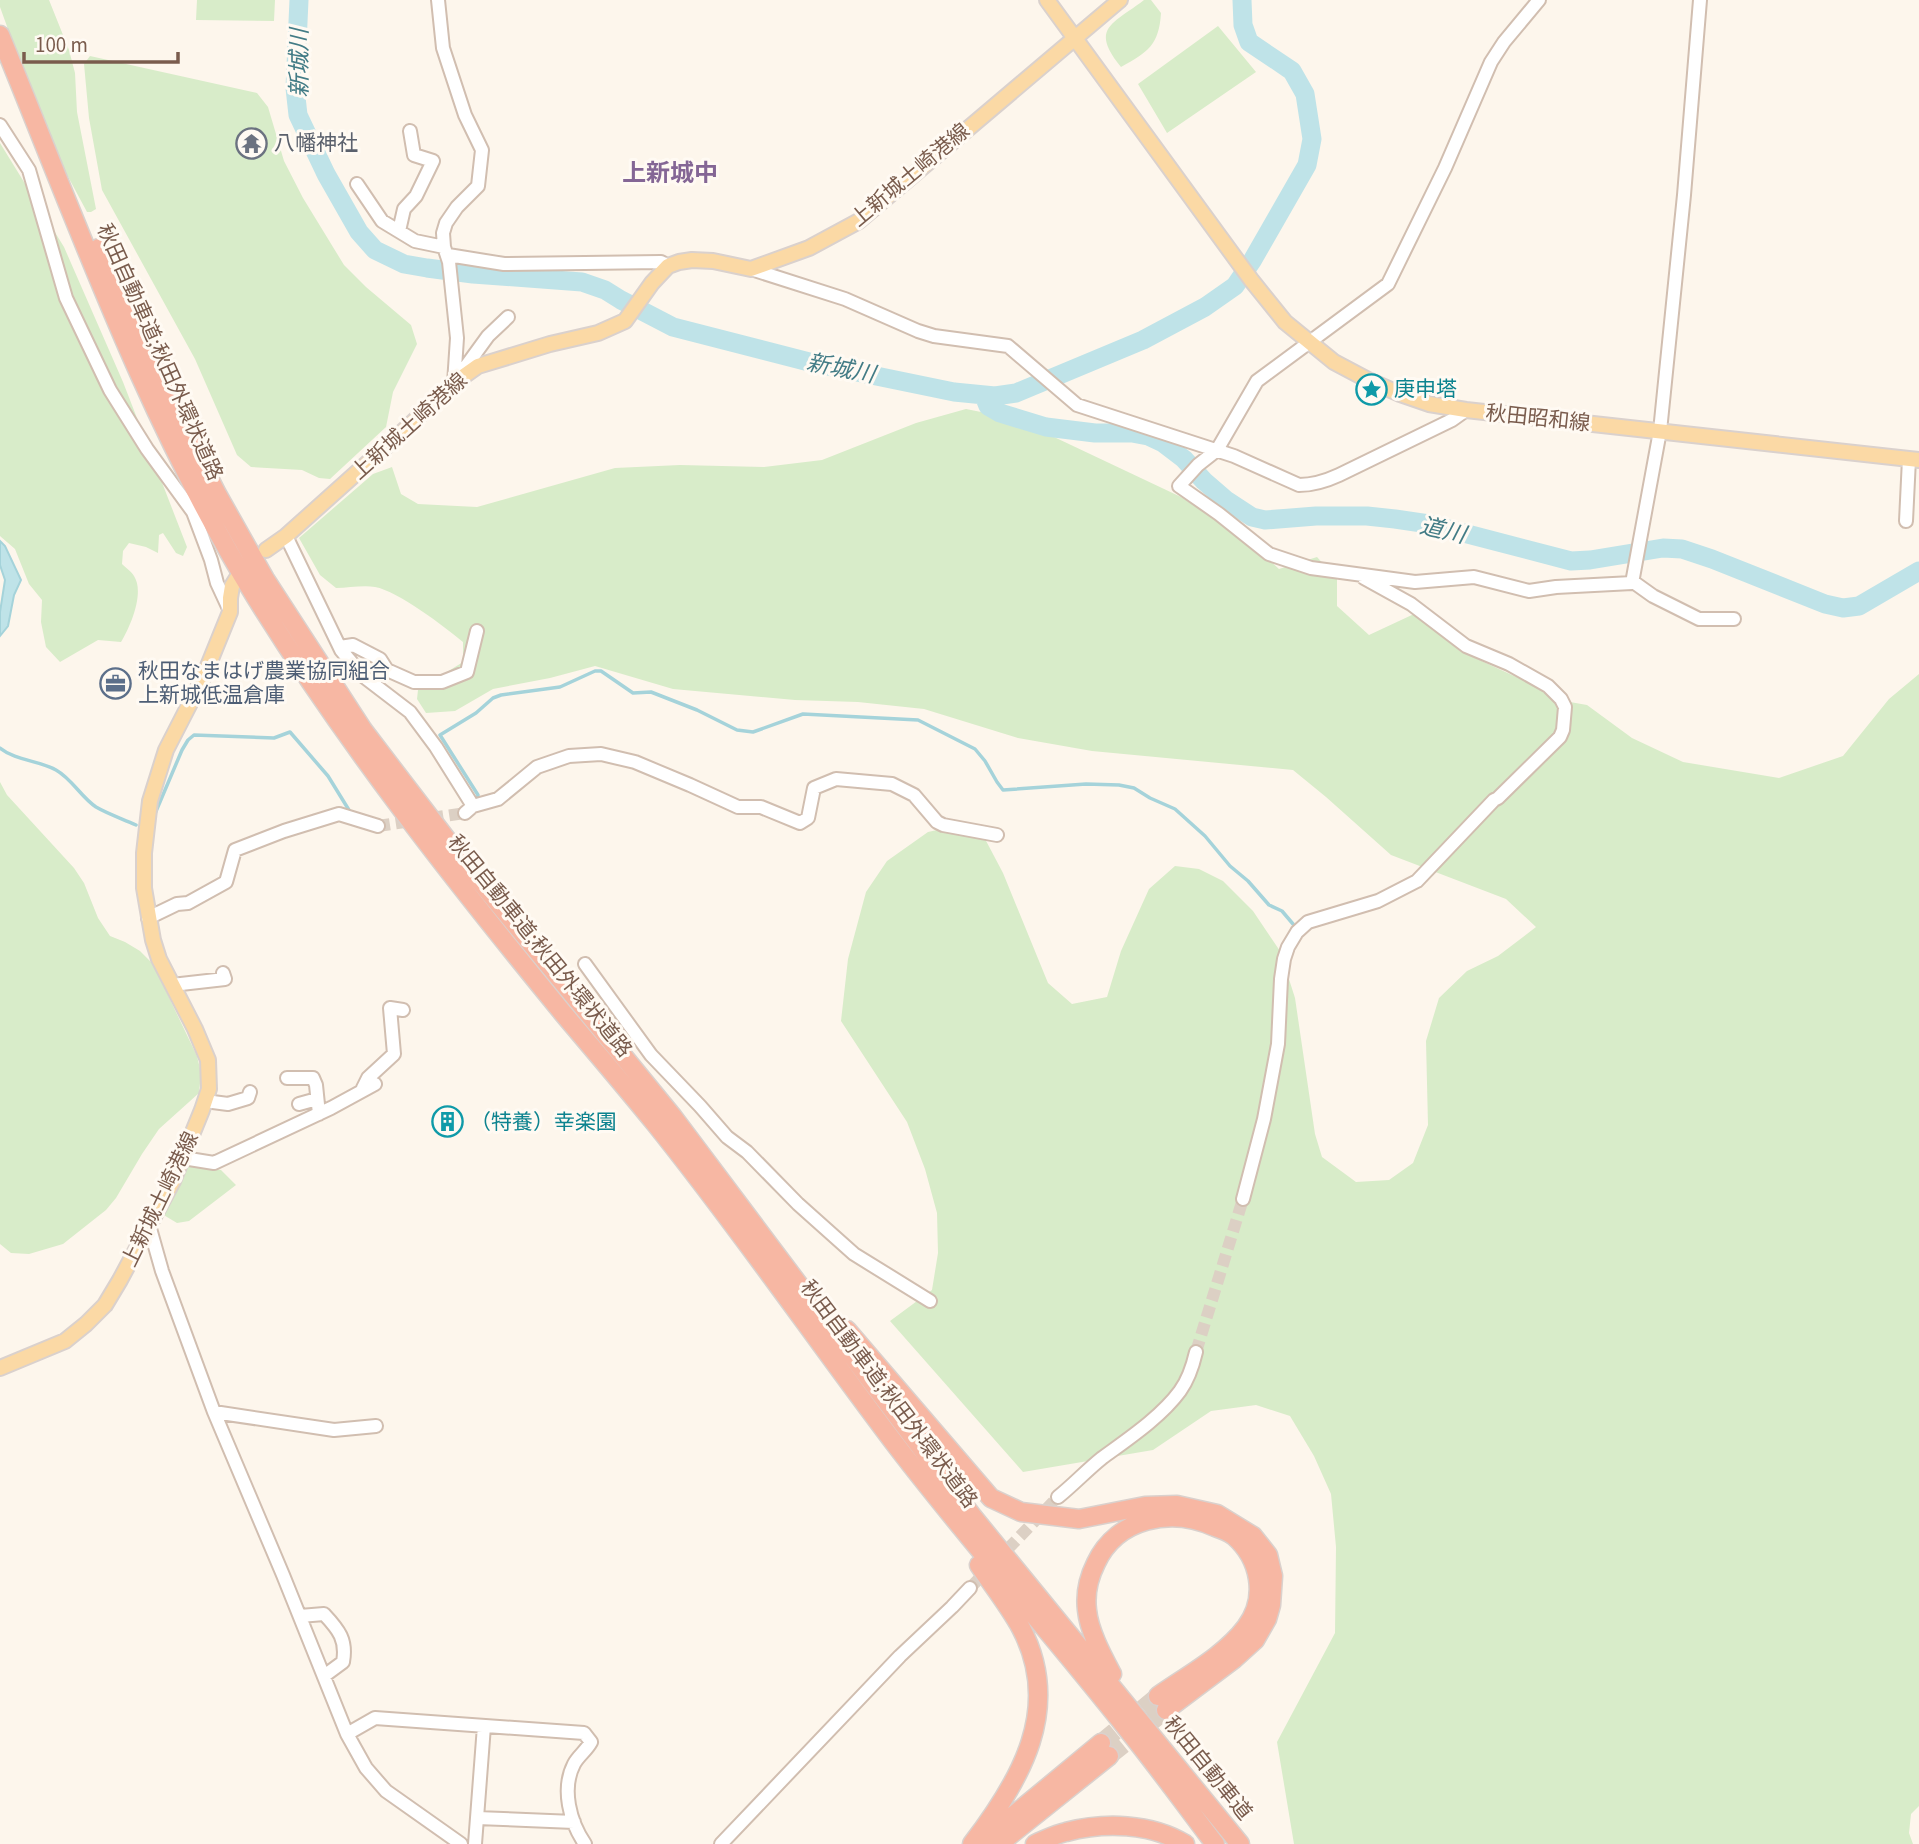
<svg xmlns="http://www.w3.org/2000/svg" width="1919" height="1844" viewBox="0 0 1919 1844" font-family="'Source Sans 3','Noto Sans JP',sans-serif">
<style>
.green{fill:#d8ecc9}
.water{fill:#bfe3e8;stroke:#a5d3da;stroke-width:2}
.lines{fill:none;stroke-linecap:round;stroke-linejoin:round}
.stream{stroke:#a5d3da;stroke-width:3.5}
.river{stroke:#bfe3e8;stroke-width:19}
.minor-tunnel{stroke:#dcd0c4;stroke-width:12;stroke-dasharray:12 6;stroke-linecap:butt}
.highway-tunnel{stroke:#dcd0c4;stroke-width:18;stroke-dasharray:18 9;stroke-linecap:butt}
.minor-casing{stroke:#d1beb0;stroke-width:16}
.major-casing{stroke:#dad1cd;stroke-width:18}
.highway-casing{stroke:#dad1cd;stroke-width:21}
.minor{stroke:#fff;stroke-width:12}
.major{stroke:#fbd9a5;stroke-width:14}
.highway{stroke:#f7b7a3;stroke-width:18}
.labels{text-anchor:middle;stroke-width:6;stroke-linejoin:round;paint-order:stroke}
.worship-label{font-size:21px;fill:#5b616d;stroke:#fffaf3;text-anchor:start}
.street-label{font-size:21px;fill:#7a5c4d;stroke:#fffaf3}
.culture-label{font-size:21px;fill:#0d838f;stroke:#fffaf3;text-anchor:start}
.service-label{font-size:21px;fill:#4e5e75;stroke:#fffaf3;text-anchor:start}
.water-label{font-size:23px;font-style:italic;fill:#437c86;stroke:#fffaf3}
.quarter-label{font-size:24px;font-weight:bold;fill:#846695;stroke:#fffaf3}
</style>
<rect width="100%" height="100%" fill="#fdf6ec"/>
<path class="green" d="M0,0H49L69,50L75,73L77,112L96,209L91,212H87L65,171L31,93L0,7Z
M197,0H275L274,21L196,20Z
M1144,0H1151L1161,13C1159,45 1148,52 1121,67C1089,28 1113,24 1144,0Z
M1218,26L1256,72L1167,133L1138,84Z
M90,56L257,93L268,107L284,161L303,198L344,265L366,287L411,325L417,344L393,392L386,427L330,479L319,478L302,470L251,467L237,455L195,359L102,190L89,118L84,64Z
M0,143L64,247L123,382L187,547L183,556L176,553L163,533L159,535L158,553L146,547L129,543L123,551L122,564C126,568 132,572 134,576C145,593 130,627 121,642L98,640L60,662L46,647L41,622L42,600L29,584L15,549L0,536Z
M966,409L1016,419L1181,497L1246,539L1279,569L1317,557L1337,579V606L1369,635L1414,614L1460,651L1538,687L1553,699L1587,705L1632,738L1683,762L1779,778L1843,756L1889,699L1919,674V1806L1911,1814L1909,1833L1913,1844H1294L1277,1742L1335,1633L1336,1547L1331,1494L1314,1456L1290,1416L1256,1405L1211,1411L1153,1450L1023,1472L890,1321L932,1290L938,1253L937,1213L925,1169L907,1122L841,1021L848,959L866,892L887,861L928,832L960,825L984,837L1003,873L1048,983L1072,1004L1107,997L1121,951L1149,889L1175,866L1199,869L1223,881L1253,911L1280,951L1295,998L1315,1134L1322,1157L1356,1182L1389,1180L1413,1163L1428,1125L1426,1041L1439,998L1467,971L1498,956L1536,927L1506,899L1391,855L1326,797L1293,770L1092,751L1018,738L924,709L858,702L795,700L673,689L595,666L550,678L493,689L455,711L426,713L417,699L418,690L463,662V642C445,627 398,591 375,587C363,585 348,588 336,588L320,575L299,538L373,474L392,467L401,494L418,504L477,507L615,468L680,465L764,467L822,460L916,423Z
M0,782L7,795L74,868L84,883L98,918L110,936L125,942L140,951L153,964L197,1056L201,1073L199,1093L159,1129L142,1154L116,1198L106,1210L63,1244L29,1254L11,1253L0,1244Z
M186,1164L221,1170L236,1185L189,1221L177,1223L162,1214Z"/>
<path class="water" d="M0,541L5,546L21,580L14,595L8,626L0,636V612L5,580L0,565Z"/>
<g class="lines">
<path class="stream" d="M0,748C16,761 38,760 56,770C72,779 81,797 96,807C108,814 123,819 136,825
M477,800L478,795L440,735L476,713L493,698L501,695L560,687L595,671H601L633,693L651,692L697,710L737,730L753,732L803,714L918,720L975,749L985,761L997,782L1003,790L1086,784L1119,785L1134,788L1150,798L1175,809L1205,836L1230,866L1248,881L1269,905L1282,911L1293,924
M154,816L182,750L188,740L194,735L274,738L290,732L328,776L352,815"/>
<path class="river" d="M299,0L295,88L298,115L326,174L359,232L375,250L404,264L427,268L473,274L582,282L605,290L621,300L673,327L813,363L954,392L995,396L1016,393L1143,340L1205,307L1235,286L1252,261L1307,165L1312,139L1305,94L1292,71L1249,42L1243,25L1242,0
M984,396L988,406L1000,413L1046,427L1095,433H1132L1148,436L1163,443L1184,459L1204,481L1226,500L1252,517L1265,520L1316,516H1367L1395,519L1429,524L1571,561L1590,560L1663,548L1682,549L1712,559L1825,604L1843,608L1859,606L1919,571"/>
<path class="minor-tunnel" d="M378,826L465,813
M1196,1352L1243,1199
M970,1588L1058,1497"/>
<path class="highway-tunnel" d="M1101,1743L1158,1696
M1109,1756L1166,1710"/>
<defs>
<path id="minor" d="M438,0L443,48L465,115L482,150L478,186L457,207L446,223L443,233L444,247L449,262L457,338L454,383
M1539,0L1504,42L1491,62L1445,168L1388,284L1257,381L1217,450L1198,465L1179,486L1219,514L1269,554L1311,568L1415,582L1474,577L1529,591L1556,587L1632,583L1660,431L1684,195L1700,0
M0,125L29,170L66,298L110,390L147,449L193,512L211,560L217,583L230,611
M357,184L382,221L415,241L444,247
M399,231L404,209L416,196L433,161L414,155L410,131
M448,255L504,264L661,262L668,266
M751,269L845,299L918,331L934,336L1008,346L1077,405L1234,456L1299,485C1314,485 1326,481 1339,475L1452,420L1466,410
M456,380L488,336L508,317
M1906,521L1909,459
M286,536L341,650L363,676L410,712L436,747L473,806
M1632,581L1653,596L1699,619H1734
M340,647L353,645L380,659L387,670L414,682H442L467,672L477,631
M465,813L473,806L498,799L537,767L569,756L601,754L635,762L690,785L738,807H761L800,823L808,818L814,788L836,779L892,784L914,795L937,822L943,825L997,835
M148,918L177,904L188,903L226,882L235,850L284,831L339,814L378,826
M585,964L651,1055L700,1106L727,1137L747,1152L798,1204L854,1254L930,1301
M172,985L225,979L223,973
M287,1078H313L316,1085L319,1114
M363,1088L368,1078L394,1054L390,1008L403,1010
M205,1101L228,1104L248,1098L250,1092
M299,1104L317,1099
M183,1158L214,1163L331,1108L375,1084
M1243,1199L1264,1119L1278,1044L1281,979L1284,959L1288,947L1297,932L1308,922L1378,901L1417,881L1494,800L1498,798L1560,737L1563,730L1565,707L1561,699L1548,686L1509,664L1466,646L1411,604L1364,578
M149,1225L162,1271L214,1412L283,1575L347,1734L366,1768L386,1791L461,1844
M214,1412L334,1430L376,1426
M1058,1497C1073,1485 1087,1470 1102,1458C1128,1439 1161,1417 1180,1391C1188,1380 1193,1365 1196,1352
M300,1616L324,1614C339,1630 347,1640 343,1662L324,1676
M347,1734L375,1718L584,1733L591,1742C586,1751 578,1756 574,1764C561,1789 570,1822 585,1844
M477,1818L574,1822
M475,1844L484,1726
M721,1844L900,1656L952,1607L970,1588"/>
<path id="major" d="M1047,0L1252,281L1285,322L1334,362L1368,380L1400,394L1429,404L1466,410L1919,460
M266,550L286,536L410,425L454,383L478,366L550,344L598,333L625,321L652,283L668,266L679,262L692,260L713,261L751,269L809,248L859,221L1120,0
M0,1368L65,1341L86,1324L105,1305L120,1280L173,1181L202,1110L209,1089L208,1060L195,1029L159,959L153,940L144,888V853L150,801L166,750L204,676L230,612V598L232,586L237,578"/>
<path id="highway" d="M0,35C78,225 147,421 255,596C346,743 453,879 562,1012C593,1049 624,1085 654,1122C737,1225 812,1334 892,1440C967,1539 1051,1632 1128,1730C1158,1767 1186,1806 1215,1844
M99,248L177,415L217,494L265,579L363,730L457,853L673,1117L973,1517L1240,1844
M847,1330L991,1498L1021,1512L1079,1519L1145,1506L1177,1505L1217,1514L1253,1536L1268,1555L1273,1576L1271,1605L1267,1619L1255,1640L1234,1659L1166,1710
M1112,1674C1102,1655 1089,1631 1087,1610C1085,1594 1089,1577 1096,1563C1117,1518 1171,1507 1215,1527C1221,1529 1229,1532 1234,1536C1260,1559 1268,1597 1246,1627C1224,1656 1188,1675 1158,1696
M984,1840L1101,1743
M972,1844C1021,1780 1063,1708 1021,1628C1009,1606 993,1586 979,1565
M999,1844L1109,1756
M1035,1844C1045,1840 1055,1834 1066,1832C1104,1822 1151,1823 1185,1844"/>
</defs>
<use href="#minor" class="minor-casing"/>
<use href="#major" class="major-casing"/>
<use href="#highway" class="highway-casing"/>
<use href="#minor" class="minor"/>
<use href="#major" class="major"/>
<use href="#highway" class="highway"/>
</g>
<defs>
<symbol id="temple-ring" viewBox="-11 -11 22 22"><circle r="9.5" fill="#fffaf3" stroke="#6b7280" stroke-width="1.5"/><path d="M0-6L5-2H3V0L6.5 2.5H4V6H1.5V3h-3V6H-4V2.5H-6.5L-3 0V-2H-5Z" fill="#6b7280"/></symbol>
<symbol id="sight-ring" viewBox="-11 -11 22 22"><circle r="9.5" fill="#fffaf3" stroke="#0f9aa8" stroke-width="1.5"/><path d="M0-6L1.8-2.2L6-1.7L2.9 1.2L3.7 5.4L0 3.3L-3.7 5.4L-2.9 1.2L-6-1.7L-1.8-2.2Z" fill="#0f9aa8"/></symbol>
<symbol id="office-ring" viewBox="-11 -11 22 22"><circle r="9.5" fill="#fffaf3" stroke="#5c6f8a" stroke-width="1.5"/><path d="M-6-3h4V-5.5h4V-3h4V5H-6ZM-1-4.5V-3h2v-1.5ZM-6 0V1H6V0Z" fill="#5c6f8a"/></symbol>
<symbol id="building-ring" viewBox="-11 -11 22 22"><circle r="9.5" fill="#fffaf3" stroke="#0f9aa8" stroke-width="1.5"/><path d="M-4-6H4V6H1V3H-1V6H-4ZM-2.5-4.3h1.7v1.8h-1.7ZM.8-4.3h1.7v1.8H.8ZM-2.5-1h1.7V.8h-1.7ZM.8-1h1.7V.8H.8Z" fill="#0f9aa8"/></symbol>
</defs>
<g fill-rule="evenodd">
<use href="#temple-ring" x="234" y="126" width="35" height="35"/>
<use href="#sight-ring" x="1354" y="372" width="35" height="35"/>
<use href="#office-ring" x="98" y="666" width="35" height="35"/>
<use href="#building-ring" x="430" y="1104" width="35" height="35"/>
</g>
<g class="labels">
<g class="worship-label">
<text x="274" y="150">八幡神社</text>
</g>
<g class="street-label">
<text transform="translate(910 175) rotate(-40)" y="7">上新城土崎港線</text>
<text transform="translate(160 352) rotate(66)" y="7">秋田自動車道;秋田外環状道路</text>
<text transform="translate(1538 418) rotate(6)" y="7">秋田昭和線</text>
<text transform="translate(409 426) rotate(-42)" y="7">上新城土崎港線</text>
<text transform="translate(540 946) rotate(51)" y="7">秋田自動車道;秋田外環状道路</text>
<text transform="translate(160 1199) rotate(-64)" y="7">上新城土崎港線</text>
<text transform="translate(889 1394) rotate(53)" y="7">秋田自動車道;秋田外環状道路</text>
<text transform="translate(1208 1768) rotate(51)" y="7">秋田自動車道</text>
</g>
<g class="culture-label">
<text x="1394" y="396">庚申塔</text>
<text x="470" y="1129">（特養）幸楽園</text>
</g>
<g class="service-label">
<text x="138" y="678">秋田なまはげ農業協同組合<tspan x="138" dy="24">上新城低温倉庫</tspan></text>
</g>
<g class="water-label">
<text transform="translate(299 63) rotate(-90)" y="8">新城川</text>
<text transform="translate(841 368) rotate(11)" y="8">新城川</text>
<text transform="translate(1443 530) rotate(13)" y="8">道川</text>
</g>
<g class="quarter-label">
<text x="670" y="181">上新城中</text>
</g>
</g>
<path d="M24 52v10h154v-10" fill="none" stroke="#7a5c4d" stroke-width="3.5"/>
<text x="35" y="52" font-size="21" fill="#7a5c4d" stroke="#fffaf3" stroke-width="5" paint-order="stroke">100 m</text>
</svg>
